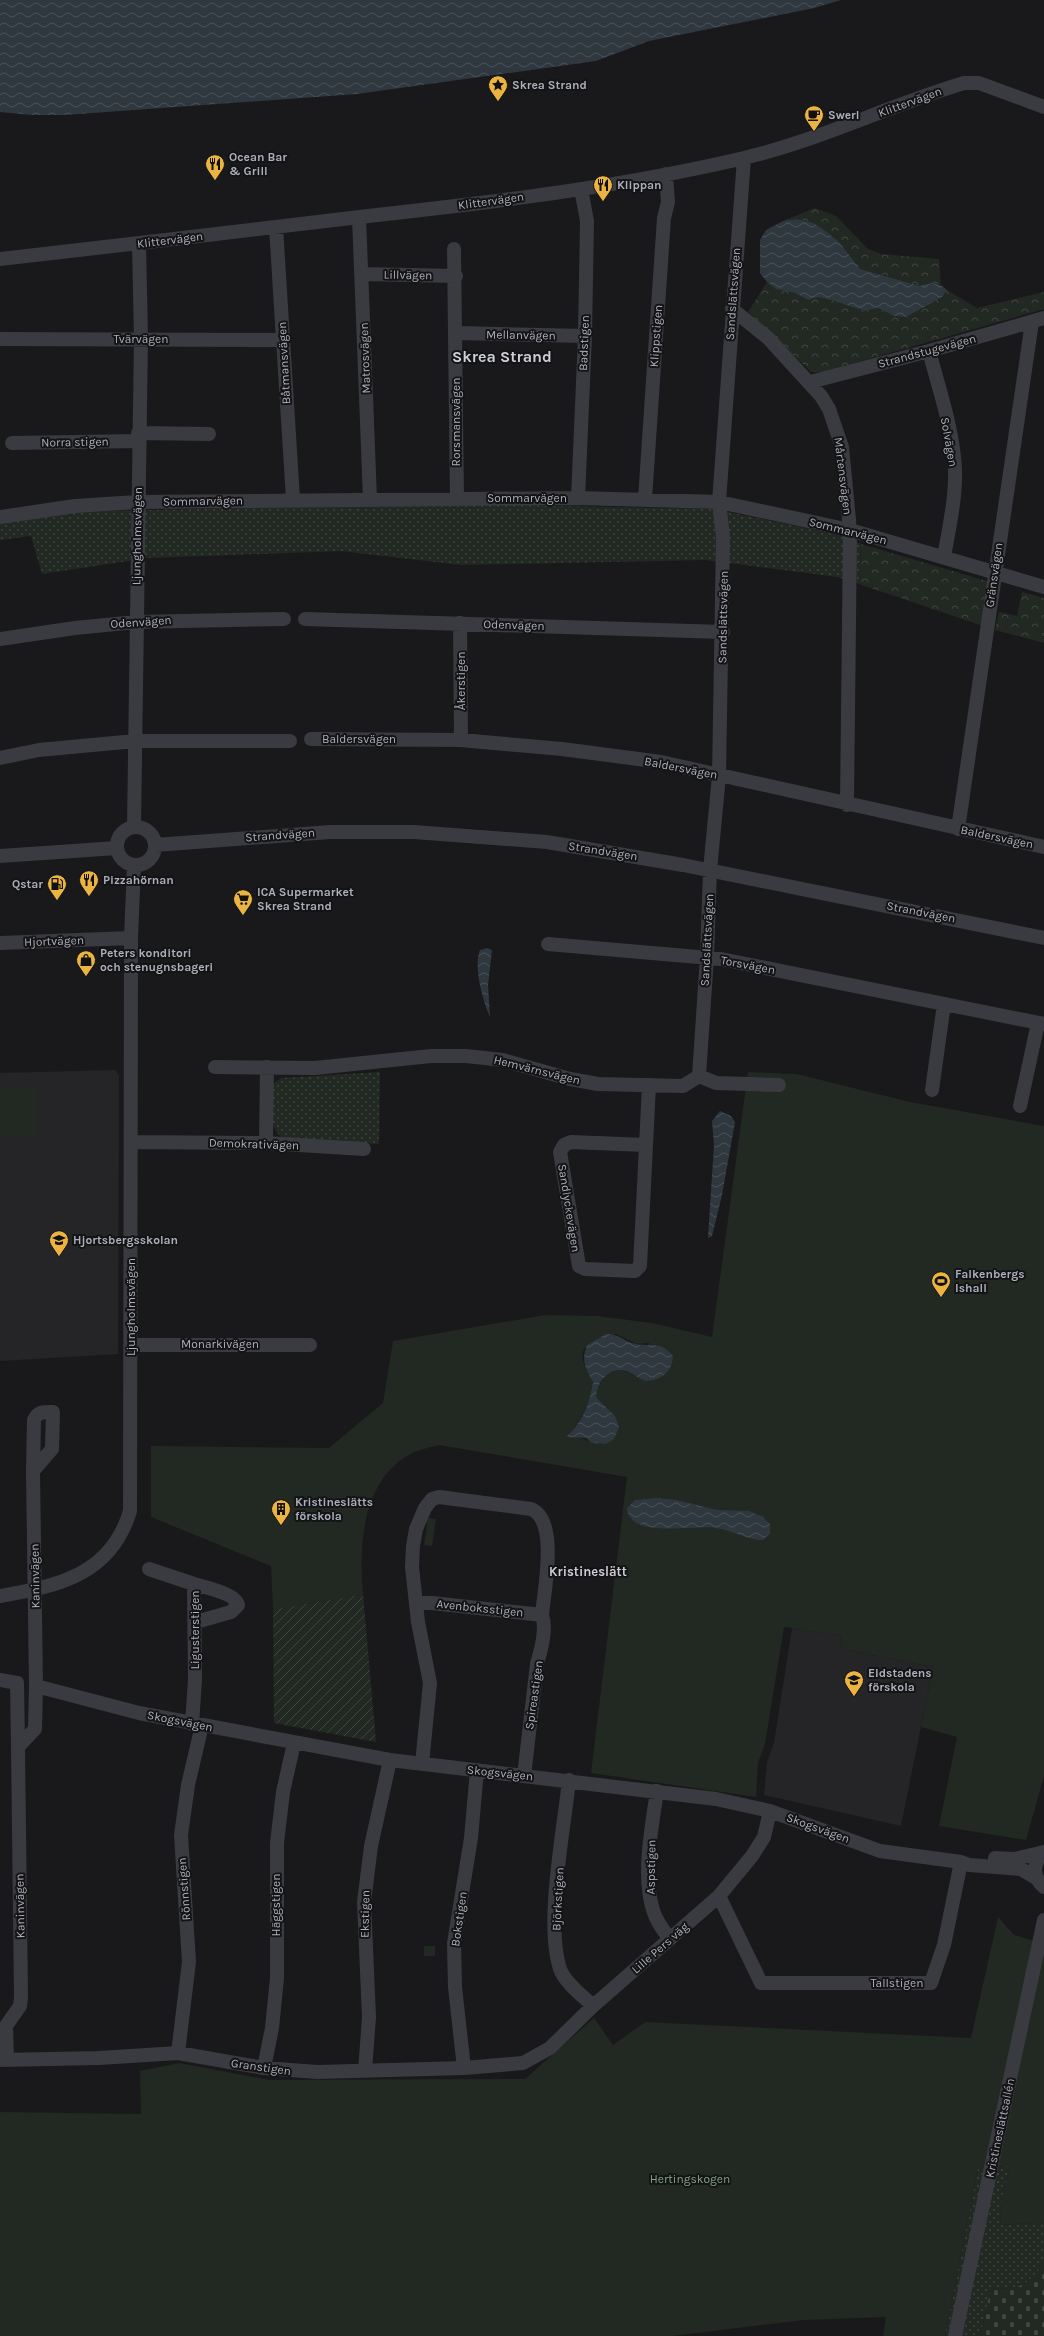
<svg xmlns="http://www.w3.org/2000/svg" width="1044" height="2336" viewBox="0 0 1044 2336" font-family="Karla,sans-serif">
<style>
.built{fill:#252528}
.grass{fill:url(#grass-dots)}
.forest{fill:url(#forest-crowns)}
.cemetery{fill:url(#cemetery-stones)}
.park{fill:#212922;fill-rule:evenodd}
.garden{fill:url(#garden-furrows)}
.water{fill:url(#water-waves)}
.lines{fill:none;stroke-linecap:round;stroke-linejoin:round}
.minor{stroke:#3a3b40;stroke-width:14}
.labels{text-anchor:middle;stroke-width:4;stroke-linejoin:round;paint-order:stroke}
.poi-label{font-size:12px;font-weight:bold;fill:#acb0ba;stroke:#141416;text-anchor:start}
.street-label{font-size:12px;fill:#acb0ba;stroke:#141416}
.park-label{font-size:12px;fill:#84a486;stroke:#141416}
.neighbourhood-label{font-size:13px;font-weight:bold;fill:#cdcfd6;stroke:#141416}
.district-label{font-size:16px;font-weight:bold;fill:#cdcfd6;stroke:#141416}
</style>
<defs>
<pattern id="grass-dots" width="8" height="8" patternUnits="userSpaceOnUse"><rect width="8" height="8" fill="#212922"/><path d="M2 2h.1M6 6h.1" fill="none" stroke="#3f4640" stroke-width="1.8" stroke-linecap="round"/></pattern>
<pattern id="forest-crowns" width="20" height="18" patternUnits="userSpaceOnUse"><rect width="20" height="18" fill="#212922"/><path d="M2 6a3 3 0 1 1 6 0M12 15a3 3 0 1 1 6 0" fill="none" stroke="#3f4640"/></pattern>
<pattern id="cemetery-stones" width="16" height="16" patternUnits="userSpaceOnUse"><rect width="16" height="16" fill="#212922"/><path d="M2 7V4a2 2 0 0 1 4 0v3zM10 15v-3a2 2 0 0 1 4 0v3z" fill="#3f4640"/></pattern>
<pattern id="garden-furrows" width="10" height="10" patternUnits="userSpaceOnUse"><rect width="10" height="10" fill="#212922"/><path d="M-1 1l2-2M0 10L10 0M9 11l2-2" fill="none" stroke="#3f4640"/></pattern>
<pattern id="water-waves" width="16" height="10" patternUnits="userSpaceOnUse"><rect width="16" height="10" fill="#2f383f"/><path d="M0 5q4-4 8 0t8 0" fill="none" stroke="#4a5259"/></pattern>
</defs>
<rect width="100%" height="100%" fill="#19191b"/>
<path class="built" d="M115,1070L119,1075L118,1354L0,1361V1073Z
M792,1628L842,1636L841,1649L933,1667L901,1826L764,1795L767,1762L774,1743Z"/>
<path class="grass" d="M453,504L714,509L843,536L861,544L859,584L838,577L705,560L461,565L341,551L148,558L42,574L31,536L0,540V513Z
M380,1072L379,1144L285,1139C266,1131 273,1101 273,1084L281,1078Z
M1010,2166L1002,2197L1000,2225L1044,2222V2262C1028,2286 1019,2290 991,2288L980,2336H945L978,2167Z"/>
<path class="forest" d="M815,208L836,216L868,249L881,254L939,259L941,285L928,283L920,286L860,269L840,243L814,223L797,219L783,221Z
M767,282L776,289L795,293L808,300L818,297L834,301L865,311L878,308L894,316L906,317L942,297L947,290L977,308L1044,292V309L823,372H811L748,312Z
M861,544L990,582L983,626L859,584Z
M1022,592L1044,598V643L995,630L999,612L1017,616Z"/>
<path class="cemetery" d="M1044,2262V2336H980L991,2288C1019,2290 1028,2286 1044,2262Z"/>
<path class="park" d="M748,1072L797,1074L910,1102L1044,1126V1776L1026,1840L939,1826L957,1737L921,1727L933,1667L841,1649L842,1636L792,1628L784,1627L765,1744L758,1763L756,1797L591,1773L627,1477L439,1445C426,1448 414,1451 402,1459C361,1489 359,1549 363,1594L273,1609L271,1566L151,1517V1446L329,1448L383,1403L393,1341L546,1315L597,1316L652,1323L712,1337ZM616,1334L637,1344L649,1343L639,1378C617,1363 601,1372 596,1397L615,1416L606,1444C590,1444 584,1436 567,1437C582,1420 589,1405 593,1382C572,1349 584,1342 616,1334Z
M37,1086L38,1136L0,1137V1087Z
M428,1518L436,1519L432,1546L424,1545Z
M998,1917L1014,1935L1044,1944V2222L1000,2225L1002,2197L1010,2166L978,2167L945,2336H883L886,2317L804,2320L672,2336H0V2112L141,2114L140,2071L179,2063L270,2080L525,2079L594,2018L613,2045L645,2022L971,2038Z
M424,1946H435V1956H424Z"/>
<path class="garden" d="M363,1594L376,1742L274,1723L273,1609Z"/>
<path class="water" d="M0,0H841L814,8L649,41L596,61L357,94L64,115H32L0,112Z
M797,219L814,223L828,233L840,243L860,269L920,286C930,282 938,282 947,290L942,297L906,317L894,316L878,308L865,311L834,301L818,297L808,300L795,293L776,289L767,282L760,273V240L766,230L783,221Z
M487,948L492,950L488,985L490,1017C483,1001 473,967 480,950Z
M720,1111L731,1116L735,1122L722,1195L712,1236L708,1238L714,1145L712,1121Z
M606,1334C620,1334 624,1342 636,1344C650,1347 661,1340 673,1356C672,1372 662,1380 646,1381C639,1379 633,1373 626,1371C608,1367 598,1382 596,1397L615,1416L619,1427L614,1439L606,1444L592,1443L586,1438L566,1437C583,1422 589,1404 593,1382C585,1369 581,1359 587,1345Z
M657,1498L676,1500L717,1510L749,1511L763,1517L770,1524V1533L763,1540H758C743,1537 730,1530 716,1528C697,1524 629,1540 627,1508L635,1500Z"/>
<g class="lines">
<path class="minor" d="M359,217L370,499
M276,227L293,499
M454,249L457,499
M0,259C123,245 245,231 368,216C494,202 621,187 744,158C820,140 890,105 964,83H979L1044,107
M361,274L456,276
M732,309L768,338L821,396L829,409L842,447L850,530L847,805
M456,333L585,336
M0,339L283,340
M929,351C939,389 953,429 955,469C956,498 949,528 944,557
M810,382L929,351L1044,318
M138,433L209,434
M12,443L139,441
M578,498L585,336L587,221L581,189
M645,499L664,218L668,202L666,174
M0,517L75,506L137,502L578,498L719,502L850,530L1044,587
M305,619L723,632
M460,623L461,740
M0,639L75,628L136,622L284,619
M311,739L461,740L562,749L661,762L1044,847
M0,758L39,750L135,741H290
M134,827L141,338L139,244
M117 846a19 19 0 1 1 38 0a19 19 0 1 1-38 0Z
M958,829L1032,322
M155,845L330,832H414L547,842L683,865L1044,938
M0,856L117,848
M0,943L131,938
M548,944L721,959L1044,1024
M215,1067L315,1068L431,1056H466L503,1060L570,1079L598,1084L683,1086L699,1076L716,1083L779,1085
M699,1076L707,957L710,870L719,776L723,537L719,502L744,158
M932,1090L944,1004
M1020,1106L1038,1023
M132,1142L266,1143L364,1149
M266,1143L267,1067
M646,1145L571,1142L564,1145L560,1152L579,1266L585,1269L635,1271L640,1266L649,1085
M131,1345H310
M149,1569L194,1584L195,1680L192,1724
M194,1584C205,1587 236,1594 238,1605L231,1612L196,1622
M0,1596C58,1586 111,1575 130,1511L131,938L134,865
M418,1603H432L542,1615
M0,1680L17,1683L18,1747
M36,1686L139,1713L390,1760L716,1799L770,1811L880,1851L961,1862L969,1865L1021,1869L1036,1878
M422,1764L430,1683L418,1622L412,1567L413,1546L416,1529L425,1508L432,1499L439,1497L531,1509C559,1520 544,1591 542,1615C547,1629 541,1650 537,1664L524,1776
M569,1780C564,1830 545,1923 560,1969C565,1983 583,1996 593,2006
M657,1791C652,1826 642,1875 653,1910C656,1921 663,1930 670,1939
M1044,1853C1032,1862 1032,1877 1044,1887
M995,1858L1015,1859L1044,1852
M719,1896L761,1983H931L944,1945L961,1862
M178,2053L189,1962L181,1835L188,1785L202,1725
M0,2060L99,2058L178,2053L264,2068L317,2072L464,2068L523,2063L550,2048L593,2006L719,1896L752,1856L764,1837L770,1811
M7,2060L6,2026L20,2006L21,1997L18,1747L35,1729L36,1686L33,1471L52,1449L53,1412C44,1412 38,1411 34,1420L33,1471
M264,2068L272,2028L277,1978V1843L283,1792L294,1743
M464,2068L455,1987L454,1943L471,1838L477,1770
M365,2071L369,2017L364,1902L371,1846L390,1760
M955,2336L1044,1920"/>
</g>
<defs>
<symbol id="sight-pin" viewBox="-11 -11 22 30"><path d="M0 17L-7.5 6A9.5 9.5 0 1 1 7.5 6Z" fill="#ebb441" stroke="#141416"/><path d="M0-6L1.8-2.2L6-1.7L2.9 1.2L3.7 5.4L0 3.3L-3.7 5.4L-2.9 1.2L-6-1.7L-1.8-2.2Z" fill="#111"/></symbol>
<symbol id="cafe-pin" viewBox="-11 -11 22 30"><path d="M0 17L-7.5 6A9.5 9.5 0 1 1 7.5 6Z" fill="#ebb441" stroke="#141416"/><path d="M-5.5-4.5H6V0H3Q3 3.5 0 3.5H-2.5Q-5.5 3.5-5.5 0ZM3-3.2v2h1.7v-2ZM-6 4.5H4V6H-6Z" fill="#111"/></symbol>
<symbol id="restaurant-pin" viewBox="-11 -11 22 30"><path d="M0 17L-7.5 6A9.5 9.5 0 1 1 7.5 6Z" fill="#ebb441" stroke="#141416"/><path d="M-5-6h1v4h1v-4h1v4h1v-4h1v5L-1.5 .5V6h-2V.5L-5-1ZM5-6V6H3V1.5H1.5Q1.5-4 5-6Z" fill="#111"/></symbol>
<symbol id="fuel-pin" viewBox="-11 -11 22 30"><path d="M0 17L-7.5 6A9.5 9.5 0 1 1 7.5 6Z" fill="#ebb441" stroke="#141416"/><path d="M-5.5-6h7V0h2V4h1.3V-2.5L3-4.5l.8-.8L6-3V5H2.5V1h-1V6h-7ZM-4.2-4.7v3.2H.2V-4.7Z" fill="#111"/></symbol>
<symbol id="supermarket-pin" viewBox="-11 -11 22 30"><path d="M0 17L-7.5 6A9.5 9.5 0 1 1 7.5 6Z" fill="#ebb441" stroke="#141416"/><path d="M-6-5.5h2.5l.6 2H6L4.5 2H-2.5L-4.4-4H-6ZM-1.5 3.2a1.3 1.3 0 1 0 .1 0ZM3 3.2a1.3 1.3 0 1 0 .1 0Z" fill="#111"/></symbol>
<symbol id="shop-pin" viewBox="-11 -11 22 30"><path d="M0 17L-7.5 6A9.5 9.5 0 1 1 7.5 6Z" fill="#ebb441" stroke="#141416"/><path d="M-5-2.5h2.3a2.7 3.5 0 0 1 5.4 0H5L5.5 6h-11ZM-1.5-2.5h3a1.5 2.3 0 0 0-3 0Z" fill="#111"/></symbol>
<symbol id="school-pin" viewBox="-11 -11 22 30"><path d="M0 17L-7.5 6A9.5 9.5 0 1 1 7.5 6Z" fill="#ebb441" stroke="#141416"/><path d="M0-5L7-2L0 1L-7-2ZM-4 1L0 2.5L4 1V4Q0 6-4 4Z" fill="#111"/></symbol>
<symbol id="stadium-pin" viewBox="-11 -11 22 30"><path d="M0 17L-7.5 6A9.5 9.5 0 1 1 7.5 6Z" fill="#ebb441" stroke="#141416"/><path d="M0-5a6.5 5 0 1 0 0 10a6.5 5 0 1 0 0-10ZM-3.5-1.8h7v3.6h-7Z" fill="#111"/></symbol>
<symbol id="building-pin" viewBox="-11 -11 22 30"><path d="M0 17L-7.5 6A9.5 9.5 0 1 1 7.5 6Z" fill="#ebb441" stroke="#141416"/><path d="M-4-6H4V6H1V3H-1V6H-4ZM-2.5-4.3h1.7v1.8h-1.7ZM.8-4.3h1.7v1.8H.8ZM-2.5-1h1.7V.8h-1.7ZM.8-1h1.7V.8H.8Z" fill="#111"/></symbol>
</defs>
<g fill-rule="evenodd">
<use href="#sight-pin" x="487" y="74" width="22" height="30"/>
<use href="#cafe-pin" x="803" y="104" width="22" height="30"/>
<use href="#restaurant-pin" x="204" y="153" width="22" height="30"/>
<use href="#restaurant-pin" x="592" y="174" width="22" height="30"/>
<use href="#restaurant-pin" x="78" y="869" width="22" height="30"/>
<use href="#fuel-pin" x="46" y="873" width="22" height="30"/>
<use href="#supermarket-pin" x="232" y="888" width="22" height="30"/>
<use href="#shop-pin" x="75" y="949" width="22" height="30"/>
<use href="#school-pin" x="48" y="1229" width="22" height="30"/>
<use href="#stadium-pin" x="930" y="1270" width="22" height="30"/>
<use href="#building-pin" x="270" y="1498" width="22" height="30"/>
<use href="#school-pin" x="843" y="1669" width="22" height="30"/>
</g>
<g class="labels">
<g class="poi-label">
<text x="512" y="89">Skrea Strand</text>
<text x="828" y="119">Swerl</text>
<text x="229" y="161">Ocean Bar<tspan x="229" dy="14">&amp; Grill</tspan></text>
<text x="617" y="189">Klippan</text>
<text x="103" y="884">Pizzahörnan</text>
<text x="43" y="888" text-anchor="end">Qstar</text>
<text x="257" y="896">ICA Supermarket<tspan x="257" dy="14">Skrea Strand</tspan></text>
<text x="100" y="957">Peters konditori<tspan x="100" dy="14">och stenugnsbageri</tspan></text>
<text x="73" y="1244">Hjortsbergsskolan</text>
<text x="955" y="1278">Falkenbergs<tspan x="955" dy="14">Ishall</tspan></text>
<text x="295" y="1506">Kristineslätts<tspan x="295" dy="14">förskola</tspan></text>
<text x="868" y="1677">Eldstadens<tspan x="868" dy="14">förskola</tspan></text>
</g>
<g class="street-label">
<text transform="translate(910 102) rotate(-20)" y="4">Klittervägen</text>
<text transform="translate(491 201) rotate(-8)" y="4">Klittervägen</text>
<text transform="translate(170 240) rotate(-7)" y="4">Klittervägen</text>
<text transform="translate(408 275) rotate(1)" y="4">Lillvägen</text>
<text transform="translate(733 294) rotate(-86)" y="4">Sandslättsvägen</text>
<text transform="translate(521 335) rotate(1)" y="4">Mellanvägen</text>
<text transform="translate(656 336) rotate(-86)" y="4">Klippstigen</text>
<text x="141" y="343">Tvärvägen</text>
<text transform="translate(584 343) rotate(-88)" y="4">Badstigen</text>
<text transform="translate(927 351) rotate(-15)" y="4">Strandstugevägen</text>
<text transform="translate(365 358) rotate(-92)" y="4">Matrosvägen</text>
<text transform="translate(284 363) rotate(-93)" y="4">Båtmansvägen</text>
<text transform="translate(456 422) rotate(-90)" y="4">Rorsmansvägen</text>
<text transform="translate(75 442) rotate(-1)" y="4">Norra stigen</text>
<text transform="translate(949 442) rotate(80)" y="4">Solvägen</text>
<text transform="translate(843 476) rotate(83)" y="4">Mårtensvägen</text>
<text x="527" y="502">Sommarvägen</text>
<text transform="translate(203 501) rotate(-1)" y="4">Sommarvägen</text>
<text transform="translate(848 531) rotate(14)" y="4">Sommarvägen</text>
<text transform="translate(137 536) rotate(-89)" y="4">Ljungholmsvägen</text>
<text transform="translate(994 575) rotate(-82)" y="4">Gränsvägen</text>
<text transform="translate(723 617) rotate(-89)" y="4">Sandslättsvägen</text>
<text transform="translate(141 622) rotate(-4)" y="4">Odenvägen</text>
<text transform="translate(514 625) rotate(2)" y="4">Odenvägen</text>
<text transform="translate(461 681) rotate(-90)" y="4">Åkerstigen</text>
<text x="359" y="743">Baldersvägen</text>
<text transform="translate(681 768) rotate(11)" y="4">Baldersvägen</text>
<text transform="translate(280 835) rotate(-4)" y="4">Strandvägen</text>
<text transform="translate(997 837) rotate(12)" y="4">Baldersvägen</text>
<text transform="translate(603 851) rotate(9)" y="4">Strandvägen</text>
<text transform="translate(921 912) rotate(11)" y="4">Strandvägen</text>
<text transform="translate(707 940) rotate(-87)" y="4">Sandslättsvägen</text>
<text transform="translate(54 941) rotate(-2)" y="4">Hjortvägen</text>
<text transform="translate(748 965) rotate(11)" y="4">Torsvägen</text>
<text transform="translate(537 1070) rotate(14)" y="4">Hemvärnsvägen</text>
<text transform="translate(254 1144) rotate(2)" y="4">Demokrativägen</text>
<text transform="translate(569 1208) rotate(81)" y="4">Sandlyckevägen</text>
<text transform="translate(131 1307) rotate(-90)" y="4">Ljungholmsvägen</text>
<text x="220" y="1348">Monarkivägen</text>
<text transform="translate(35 1576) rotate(-91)" y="4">Kaninvägen</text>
<text transform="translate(480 1608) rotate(6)" y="4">Avenboksstigen</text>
<text transform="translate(195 1630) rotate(-90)" y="4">Ligusterstigen</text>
<text transform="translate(534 1695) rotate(-82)" y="4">Spireastigen</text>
<text transform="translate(180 1721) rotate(11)" y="4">Skogsvägen</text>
<text transform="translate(500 1773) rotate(6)" y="4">Skogsvägen</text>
<text transform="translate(818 1828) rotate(20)" y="4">Skogsvägen</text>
<text transform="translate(651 1867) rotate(-89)" y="4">Aspstigen</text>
<text transform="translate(184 1889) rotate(-94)" y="4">Rönnstigen</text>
<text transform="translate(558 1899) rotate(-87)" y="4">Björkstigen</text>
<text transform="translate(276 1905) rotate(-90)" y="4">Häggstigen</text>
<text transform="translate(20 1906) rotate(-91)" y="4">Kaninvägen</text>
<text transform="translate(365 1914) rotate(-89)" y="4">Ekstigen</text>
<text transform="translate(459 1919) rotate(-82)" y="4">Bokstigen</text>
<text transform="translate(660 1948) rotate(-41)" y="4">Lille Pers väg</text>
<text x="897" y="1987">Tallstigen</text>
<text transform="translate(261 2067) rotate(8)" y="4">Granstigen</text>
<text transform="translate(1000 2128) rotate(-78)" y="4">Kristineslättsallén</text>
</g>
<g class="park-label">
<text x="690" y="2183">Hertingskogen</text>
</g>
<g class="neighbourhood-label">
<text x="588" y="1576">Kristineslätt</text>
</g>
<g class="district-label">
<text x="502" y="362">Skrea Strand</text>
</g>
</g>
</svg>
